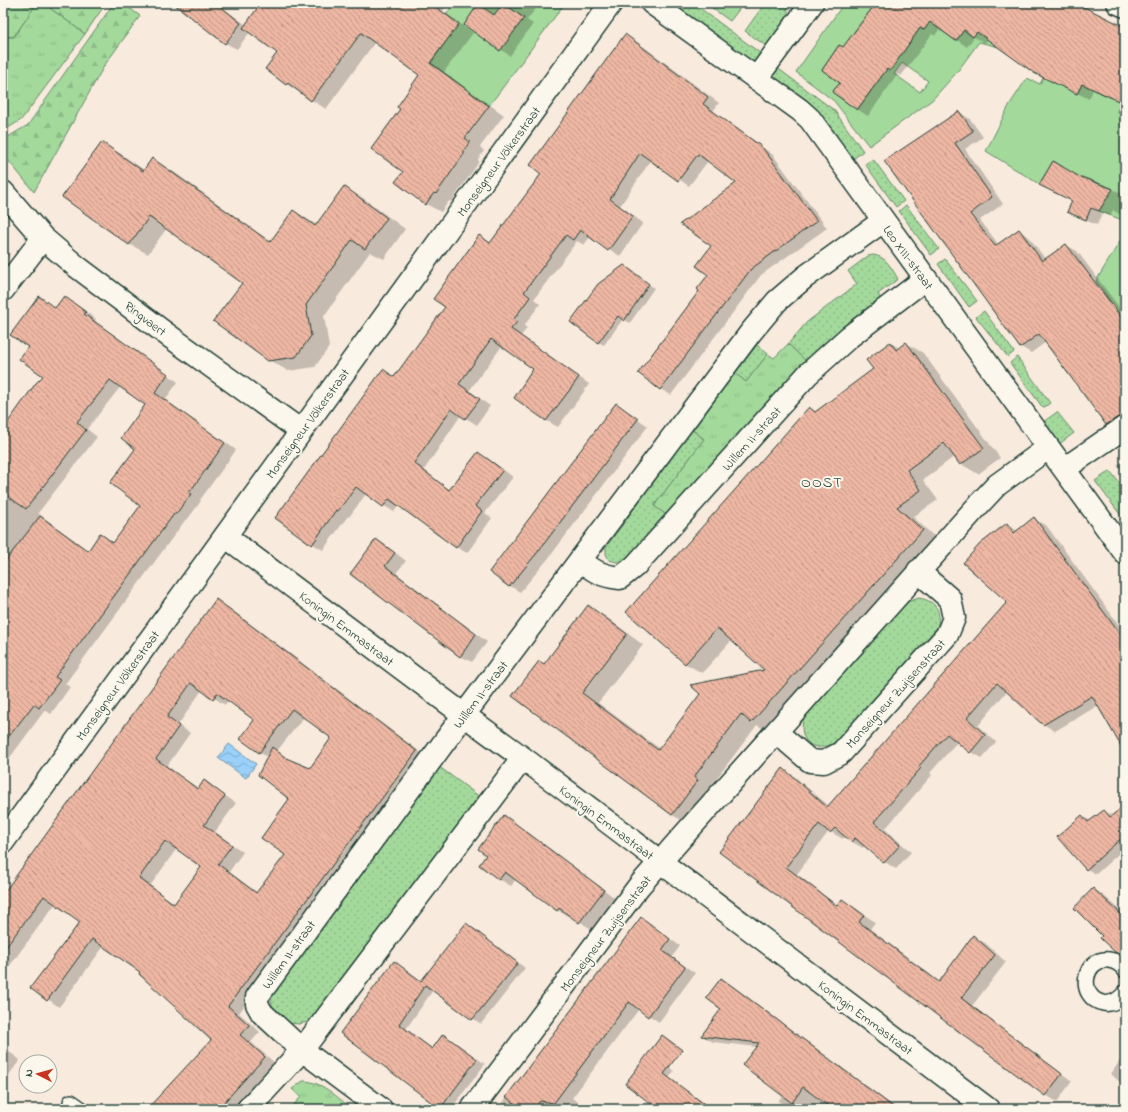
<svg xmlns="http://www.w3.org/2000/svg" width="1128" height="1112" viewBox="0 0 1128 1112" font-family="'Indie Flower',sans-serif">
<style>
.grass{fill:url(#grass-dots);stroke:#628b68}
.forest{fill:url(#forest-firs);stroke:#628b68}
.park{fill:url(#park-tufts);stroke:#628b68}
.garden{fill:#a4d99c;stroke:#628b68;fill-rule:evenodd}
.water{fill:url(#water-waves);stroke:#6995aa}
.shadow{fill:#0003;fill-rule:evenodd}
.building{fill:url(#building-back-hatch);stroke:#1f3d34;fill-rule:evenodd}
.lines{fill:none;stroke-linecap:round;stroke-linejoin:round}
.lane-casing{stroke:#1f3d34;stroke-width:18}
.street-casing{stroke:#1f3d34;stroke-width:25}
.lane{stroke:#fbf7ec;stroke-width:15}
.street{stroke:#fbf7ec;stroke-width:22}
.labels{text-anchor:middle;stroke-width:4;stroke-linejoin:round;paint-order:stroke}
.street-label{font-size:13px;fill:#1f3d34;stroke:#fbf7ec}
.quarter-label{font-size:15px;letter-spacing:1px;fill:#1f3d34;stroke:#fbf7ec}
</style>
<defs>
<pattern id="grass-dots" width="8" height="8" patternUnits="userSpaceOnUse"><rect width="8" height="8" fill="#a4d99c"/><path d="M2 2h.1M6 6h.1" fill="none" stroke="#8dbb87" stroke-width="1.8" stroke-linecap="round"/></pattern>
<pattern id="forest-firs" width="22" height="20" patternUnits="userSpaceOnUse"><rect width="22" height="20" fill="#a4d99c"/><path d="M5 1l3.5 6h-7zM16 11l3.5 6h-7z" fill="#8dbb87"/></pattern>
<pattern id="park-tufts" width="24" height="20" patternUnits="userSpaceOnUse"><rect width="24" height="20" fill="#a4d99c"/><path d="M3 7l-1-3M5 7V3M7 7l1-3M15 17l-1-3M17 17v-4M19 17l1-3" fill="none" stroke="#8dbb87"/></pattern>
<pattern id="water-waves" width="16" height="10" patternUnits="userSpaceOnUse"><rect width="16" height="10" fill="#9ad0f9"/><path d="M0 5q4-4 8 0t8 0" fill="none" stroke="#7daaca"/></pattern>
<pattern id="building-back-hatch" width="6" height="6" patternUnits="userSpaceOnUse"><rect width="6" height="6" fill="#eeb7a3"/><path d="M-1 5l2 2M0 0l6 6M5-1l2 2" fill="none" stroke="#c09686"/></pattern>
</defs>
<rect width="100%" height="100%" fill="#f8eadd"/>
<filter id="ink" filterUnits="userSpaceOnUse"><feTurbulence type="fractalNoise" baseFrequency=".025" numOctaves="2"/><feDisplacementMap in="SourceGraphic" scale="8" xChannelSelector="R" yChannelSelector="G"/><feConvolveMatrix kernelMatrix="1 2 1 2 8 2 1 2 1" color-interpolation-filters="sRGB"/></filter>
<g filter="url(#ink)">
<path class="grass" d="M668,3H693L764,56L757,61L752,62Z
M765,3H787L789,21L769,48L745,31Z
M776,67L834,110L863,151L852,160L778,82L774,75Z
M873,159L904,201L896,207L865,164Z
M906,205L939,249L931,255L899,211Z
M873,255C886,256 892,269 898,279L878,294L882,301L807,362L788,344L807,322L857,284L848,271L868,256Z
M945,259L977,301L969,307L938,264Z
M984,311L1014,352L1008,357L976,317Z
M757,345L768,354L746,382L735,373Z
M1017,357L1050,403L1043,408L1010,363Z
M1057,412L1074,433L1058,445L1042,423Z
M692,430L704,439L654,506L668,516L624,560L617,562L609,560L606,554V547Z
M1110,471L1125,490V521L1095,481Z
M919,598C937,601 943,613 936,629L835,742C815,756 796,740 804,718L907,602Z
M438,766L480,797L314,1015L308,1022L299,1024L288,1023L274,1011L271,1001L272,992Z"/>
<path class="forest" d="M3,3H37L14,37L3,36Z
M43,3H106L85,34Z
M114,3H123L140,16L104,66L34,192L3,154V140L28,125Z"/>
<path class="park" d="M37,3H43L85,34L21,120L3,131V37H14Z
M788,344L807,362L668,516L654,506L704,439L693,430L735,373L746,382L768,354L774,358Z
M303,1081C322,1081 338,1098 352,1109H290L301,1097L292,1089Z"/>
<path class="garden" d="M454,3H565L489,106L431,63L453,31L446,15Z
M705,3H744L730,21Z
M844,3H876L854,32L890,58L898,49L903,52L920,28L924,30L931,19L910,3H959L948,19L939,12L935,17V26L956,41L964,30L973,37L978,31L963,17L972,4L971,3H976L982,7L984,3H1009L999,19L1007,24L1008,23L1035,41L1054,10L1052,9L1056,3H1076L1082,6L1068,35L1062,32L1053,48L1071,57L1068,62L1079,67L1066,88L1077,94L1091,66L1099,70L1106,56L1110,57L1095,90L1105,95L1115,74L1125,77V96L1117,111L1125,115V221L1099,211L1112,188L1079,176L1073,192L1056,183L1064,168L1054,161L1039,184L986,151L1010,104L1027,78L1040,84L1053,58L1041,52L1032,70L1016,59L1022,51L1005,38L999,47L979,42L957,72L932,100L869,146L834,101L796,72ZM839,45L851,54L854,49L876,65L862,84L871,91L857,110L832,92L840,83L822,70ZM902,63L928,81L920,92L894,74Z
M1125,233V316L1123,319L1096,281Z"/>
<path class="water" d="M229,744L256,764L246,778L218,758Z"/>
<path class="shadow" d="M172,3H217L246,25L262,3H446L448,4L443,11L473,33L444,72L504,115L480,147L484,151L478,159L479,162L451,202L449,201L441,212L426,204L397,182L404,171L402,109L420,75L375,42L326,109L286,84L278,53L250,32L237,49L225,43Z
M486,3H540L527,20L533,24L510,56L466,25Z
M877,3H1074L1125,27V115L1118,111L1122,103L1093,90L1089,99L1046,78L988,39L985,43L974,37L967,47L940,28L935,36L932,34L901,76L898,74L868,116L857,109L841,83L843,48Z
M626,35L636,41L719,103L713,111L773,155L827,228L761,275L671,395L660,389L701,291L709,275L713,246L738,183L708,161L689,186L651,160L620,206L643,223L620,256L590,237L584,245L577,241L534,299L540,304L524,326L527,328L521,336L589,384L583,393L558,427L547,421L515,397L535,369L502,346L469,391L490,406L477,425L461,415L424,470L450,490L478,453L489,459L513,477L485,513L492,518L467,553L456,547L399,505L394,512L366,494L349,517L348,516L323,550L313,544L383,370L395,377L446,307L480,236L491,243L542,173Z
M959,112L970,119L983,137L965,149L1003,204L980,220L999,245L1019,230L1029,237L1046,260L1066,245L1077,251L1125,315V425L1118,430L1107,424L1046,342L1031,353L1021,347L886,162Z
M103,143L121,154L144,170L153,159L171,170L271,242L294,211L317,225L344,188L363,198L405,229L384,259L370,252L324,316L329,347L315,367L288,371L269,360L243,282L167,228L148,254L129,244Z
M1080,178L1125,194V218L1113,210L1110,216L1102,213L1097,225L1082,219L1071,213Z
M3,249L10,254L3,263Z
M630,270L654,288L630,323L623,319L604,345L598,342Z
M39,297L56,308L64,298L75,304L96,319L95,321L178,382L165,400L236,450L200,500L201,501L187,520L186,519L65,684L70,687L51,714L45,710L3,767V431L45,376L29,347ZM121,386L147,405L137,449L142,506L115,543L100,535L89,551L38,513L97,437L87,429Z
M891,343L899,348L906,343L923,353L1000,458L978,474L961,464L955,456L923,480L938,500L913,517L939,541L769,732L757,725L710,787L715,790L689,824L672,815L514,696L544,665L588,607L605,616L643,645L598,703L660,749L766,671L732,640L702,673L686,664L627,612L809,408L816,412L874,369Z
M616,404L648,426L548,559L520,592L510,586Z
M1125,460V476L1117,465Z
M1034,519L1046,525L1125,633V749L1099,705L1055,731L1043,724L1007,691L978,726L996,742L982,758L971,752L958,741L930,773L932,775L885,829L911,852L896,869L885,862L865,845L863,848L852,842L845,836L843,839L829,831L797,874L838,906L843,900L875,922L870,929L940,982L974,937L985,943L1006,962L972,1006L1072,1081L1057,1102L1046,1095L721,851L783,769L794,776L829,806L1009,602L1007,525L1018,531Z
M377,541L388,547L406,561L396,573L487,642L472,662L460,656L351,574Z
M217,601L228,607L428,758L239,1013L260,1032L251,1042L276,1064L235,1109H149L213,1039L142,972L104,946L59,1007L32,988L81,921L56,903L3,975V895ZM202,690L225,705L228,700L255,720L241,739L268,758L290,798L286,855L258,893L229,872L243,852L215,832L236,803L205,782L199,790L167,766L190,733L178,725ZM304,717L332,738L311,769L293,762L277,751ZM177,848L203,867L175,904L150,886Z
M1125,810V848L1096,874L1087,869L1082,816L1091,821L1104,811L1113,816Z
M504,816L515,823L615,898L591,929L570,915L569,917L557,910L516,879L511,886L499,879L488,855Z
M1093,889L1104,896L1125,914V957L1103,936Z
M641,919L651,925L680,946L672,957L695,973L659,1022L639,1009L572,1098L587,1109H498Z
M474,929L525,968L481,1024L433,990L406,1029L433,1049L444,1035L485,1064L451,1109H442L341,1033L394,962L422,981Z
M722,979L733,986L897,1109H789L778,1101L783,1095L757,1047L713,1042L702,1036L723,1009Z
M3,1047L20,1060L3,1083Z
M1125,1053V1087L1111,1074Z
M655,1056L674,1071L669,1078L711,1109H667Z"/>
<path class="building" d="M173,3H216L241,23L225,44Z
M261,3H430L459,24L430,63L489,106L465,138L470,142L464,150V154L436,194L434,193L425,205L395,182L403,172L371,149L400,109L397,107L419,75L361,33L311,101L288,83L286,85L265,69L277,53L243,28Z
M503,3L524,18L500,51L464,25L478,4L494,15Z
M876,3H1076L1125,27V104L1082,84L1077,94L1034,73L977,32L973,37L964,30L956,41L930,22L924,30L920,28L890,71L887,69L857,110L832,92L840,83L822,70L839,45L843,47Z
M625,34L708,97L703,104L762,147L817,221L751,269L660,390L638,373L699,291L697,289L708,275L696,266L711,246L680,224L736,183L698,154L678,181L640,153L610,199L633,216L608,251L580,230L573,240L566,235L524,292L530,297L514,319L517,322L511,329L579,377L572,387L546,421L514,398L533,369L491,339L459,384L480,399L465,419L451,409L414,463L449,490L478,452L503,470L475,506L482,511L456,548L389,499L383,507L356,487L338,511L336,510L312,545L275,518L383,369L394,377L431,326L445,307L433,299L479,235L490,243L527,193L541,174L530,165Z
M959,111L973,131L955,143L992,197L970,214L995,246L1019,229L1042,261L1066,244L1125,322V415L1118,417L1106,425L1039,334L1020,348L884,161Z
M102,142L143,171L152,158L270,242L293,210L315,226L344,186L387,218L365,249L352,240L306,305L311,336L296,357L268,361L213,321L242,283L149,217L129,245L62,197Z
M1053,161L1078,176L1113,189L1099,211L1091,208L1086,220L1067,212L1072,201L1039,185Z
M624,265L649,284L624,321L618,316L598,343L570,322L598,284Z
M39,296L55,308L64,296L86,312L84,314L168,374L155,393L225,443L189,493L191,494L176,514H174L55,677L60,680L39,708L34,704L3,744V564L40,516L88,551L100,533L113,543L140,506L110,483L135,449L121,438L145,405L110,380L77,422L86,430L26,509L3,493V429L36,383L43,376L19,359L28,347L10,335Z
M890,342L896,350L906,342L984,448L960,465L944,443L907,470L921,490L897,507L923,530L751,723L741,714L694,777L698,780L672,815L512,696L539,661L544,664L588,605L627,634L582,693L658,750L700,694L690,685L764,670L717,628L685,664L626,612L809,407L815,412L873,369L866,360Z
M616,403L638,419L537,553L509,587L489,572Z
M1034,517L1125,641V753L1092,696L1043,725L997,683L967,718L985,735L970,753L947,734L919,766L921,768L874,822L900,845L884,863L855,838L851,842L835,828L830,833L819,824L786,867L837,906L842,899L864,915L859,922L939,982L973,935L995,955L961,998L1062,1074L1045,1096L719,852L783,768L827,807L1007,602L963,563L980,544L1007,523L1014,533Z
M376,539L395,553L385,566L476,634L460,657L350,574Z
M216,599L417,751L228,1006L249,1025L240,1035L265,1057L218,1109H147L211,1040L139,974L140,972L92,939L47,1001L30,988L80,922L44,896L3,951V894ZM191,683L213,699L217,693L254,720L240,739L259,753L292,709L331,738L310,768L286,758L272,747L258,775L289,799L261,838L285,855L256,893L218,864L232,845L204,825L225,796L204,780L198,789L156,759L179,726L167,717ZM165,841L201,867L174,904L139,878Z
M1125,805V835L1086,870L1057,837L1082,815L1088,822L1104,810L1110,817Z
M504,815L604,890L579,923L559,908L557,911L505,872L499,880L479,865L486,855L478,849Z
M1093,888L1121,914L1125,909V957L1115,952L1100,938L1102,936L1074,908Z
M641,917L670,939L662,950L685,967L648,1017L629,1002L554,1103L540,1101L534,1109H522L506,1097Z
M466,923L518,963L472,1020L425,985L399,1024L432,1049L443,1034L477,1059L440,1109L340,1033L394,961L421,981Z
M721,978L748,998L896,1109H832L803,1087L792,1103L742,1065L759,1043L701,1036L721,1009L706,998Z
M662,1035L682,1050L664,1074L711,1109H658L625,1084Z"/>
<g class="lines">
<defs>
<path id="lane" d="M1125,970C1121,964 1116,961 1109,960C1083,957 1077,998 1103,1003C1112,1005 1119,1000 1125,993
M71,1102L81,1109"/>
<path id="street" d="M652,3L800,110L810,119L1125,553
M1118,3L1125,6
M756,79L812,3
M3,192L43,238L76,266L165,333L301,431
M3,290L43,238
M1064,469L1125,427
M225,536L464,715L523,758L988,1109
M581,561C595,572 602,576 620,578L635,566L808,374L849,337L925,279
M776,732L810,761L824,762L841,753L947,635L954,618L950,599L918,571
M3,842L443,236L611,3
M248,1109L302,1050L523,758
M381,1109L302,1050L262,1013L257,1004V997L464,715L751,332L777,301L805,277L883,221
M472,1109L639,886L683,836L982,501L997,485L1048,448"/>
</defs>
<use href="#lane" class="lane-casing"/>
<use href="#street" class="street-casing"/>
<use href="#lane" class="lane"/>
<use href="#street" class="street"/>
</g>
</g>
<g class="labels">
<g class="street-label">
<text transform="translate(498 161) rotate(-54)" y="5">Monseigneur Völkerstraat</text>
<text transform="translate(909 257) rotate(54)" y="5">Leo XIII-straat</text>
<text transform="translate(146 318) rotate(37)" y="5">Ringvaert</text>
<text transform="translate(307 423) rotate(-54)" y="5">Monseigneur Völkerstraat</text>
<text transform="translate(751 438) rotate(-48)" y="5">Willem II-straat</text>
<text transform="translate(347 628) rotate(37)" y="5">Koningin Emmastraat</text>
<text transform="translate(117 685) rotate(-54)" y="5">Monseigneur Völkerstraat</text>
<text transform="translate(895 693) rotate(-48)" y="5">Monseigneur Zwijsenstraat</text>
<text transform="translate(480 694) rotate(-53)" y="5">Willem II-straat</text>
<text transform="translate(607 822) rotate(37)" y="5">Koningin Emmastraat</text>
<text transform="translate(605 933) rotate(-53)" y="5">Monseigneur Zwijsenstraat</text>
<text transform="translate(288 954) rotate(-54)" y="5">Willem II-straat</text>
<text transform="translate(866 1017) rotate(37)" y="5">Koningin Emmastraat</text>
</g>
<g class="quarter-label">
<text x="822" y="487">OOST</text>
</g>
</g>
<rect width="1128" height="1112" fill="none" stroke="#fbf7ec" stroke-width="16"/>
<rect x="8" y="8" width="1112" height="1096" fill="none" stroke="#1f3d34" stroke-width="1.5" filter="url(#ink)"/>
<g transform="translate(38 1074) rotate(276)"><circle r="19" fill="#fbf7ec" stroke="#a3ada2"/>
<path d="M0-3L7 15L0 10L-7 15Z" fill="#c8321e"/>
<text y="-6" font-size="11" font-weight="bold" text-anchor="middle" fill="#1f3d34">N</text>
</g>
</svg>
